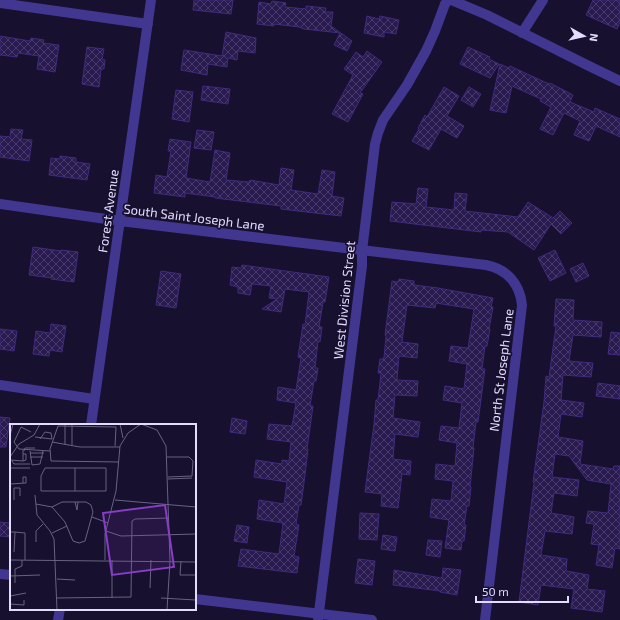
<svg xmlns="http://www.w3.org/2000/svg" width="620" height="620" viewBox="0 0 620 620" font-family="'Exo 2',sans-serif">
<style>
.building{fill:url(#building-cross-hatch);stroke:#412b7e}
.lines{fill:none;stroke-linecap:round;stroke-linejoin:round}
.minor{stroke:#413790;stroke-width:10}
.labels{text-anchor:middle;stroke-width:3.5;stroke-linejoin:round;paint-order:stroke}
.street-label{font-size:13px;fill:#e3dcff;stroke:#17102e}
.inset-road{fill:none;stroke:#696282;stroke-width:1}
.view{fill:#853ec5;fill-opacity:0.15;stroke:#853ec5;stroke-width:2}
.inset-edge{fill:none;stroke:#e3dcff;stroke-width:2}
</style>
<defs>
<pattern id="building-cross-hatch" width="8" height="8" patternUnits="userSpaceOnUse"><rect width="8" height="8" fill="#291a50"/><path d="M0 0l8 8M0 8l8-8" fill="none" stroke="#483b6a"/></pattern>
</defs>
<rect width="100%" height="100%" fill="#17102e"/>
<path class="building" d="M194,0H233L231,14L193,10Z
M593,0H620V22L617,29L586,15Z
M272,1L286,3L285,7L306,9V6L326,8L325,12H333L331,26L352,41L347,51L334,45L340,33L304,29L299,27L274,24V26L257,24L259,2L271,4Z
M367,16L379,19L380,16L399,20L396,34L384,32V37L364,33Z
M226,32L256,38L255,53L238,51L237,60L228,58L227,67L208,64L207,75L181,70L184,50L222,56Z
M0,36L30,41L31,38L44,40L43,43L59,45L55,72L37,69L39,56L18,53L17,57L0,55Z
M87,47L104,49L102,59L105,60L104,69H101L99,87L82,84Z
M468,47L490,57L489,59L499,64L490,78L460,64Z
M367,51L382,62L360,93L363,94L348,122L332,114L353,75L344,69L356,52L363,57Z
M500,64L509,68L510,66L549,84L550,83L573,95L570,102L594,112L595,108L620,119V137L596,126L589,141L574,135L580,121L564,113L553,135L540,129L551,107L540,101L541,99L512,86L506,113L490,110Z
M203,86L230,89L228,104L201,100Z
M444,87L459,96L447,116L464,126L457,138L441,129L429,150L412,141L419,129L418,128L425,115L427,117Z
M469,87L481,94L473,107L461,100Z
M176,90L193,92L189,122L172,119Z
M11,129L23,130L21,139L32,140L29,161L0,157V136L10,137Z
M197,130L214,132L211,150L194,148Z
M170,139L191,142L186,178L210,182L215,150L230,153L226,180L249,182L250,180L279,185L281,168L294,170L291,190L318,194L322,170L335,172L332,196L344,198L341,216L281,209V206L215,198V197L185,193V197L154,193L156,175L167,177L171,151H168Z
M60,156L76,158V162L90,164L87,180L49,175L51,158L60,159Z
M418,188L428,189L426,207L454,210L455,193L467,194L465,211L518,217L528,202L553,218L560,211L572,223L561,234L551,224L534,250L508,232L481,230V232L390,221L392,202L416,204Z
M33,247L61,251V250L78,252L74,282L51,279L52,278L29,275Z
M555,250L566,273L550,281L538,258Z
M583,263L589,276L576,282L570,269Z
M242,265L329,277L325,302H323L319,327H322L320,342L318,341L315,368H318L316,381H314L310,406H313L307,449H308L305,475L301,505H299L296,524L299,525L294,556L299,557L297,573L238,566L241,549L279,554L283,523L257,519L259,500L284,504L287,482L254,477L256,460L282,464V460L289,461L291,442L267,439L269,424L292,426L296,403L277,400L278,387L296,390L301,358L298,357L303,324L305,325L309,292L285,289L281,312L262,309L277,299L269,298L271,286L252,284L250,295L238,293V287L230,285L232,267L241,268Z
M161,271L181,274L176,308L156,305Z
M399,279L414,281V285L438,288L493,298L491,307H493L489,329H490L487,346H485L482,369H485L478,422H476L473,448H474L470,487H471L469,506H467L464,525H466L464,541H462L461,550L445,548L449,520L430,517L432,499L451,501L453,481L435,479L436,464L455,466L457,443L439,440L441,426L459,428L462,403L443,400L445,386L464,389L467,364L449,361L451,346L468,348L474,309L436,303L435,308L407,305L402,342L418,344L417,358L399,356L397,380L418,381L417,396L395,395L393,418L420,422L418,437L395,434L393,459L411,461L410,475L402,474L398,508L381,506L382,494L365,492L374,424L376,400H378L381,373H378L380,359H383V358H384L386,336L385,335L392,281L398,282Z
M556,299L574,300L573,320L602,322L601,337L573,335L569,361L593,363L591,377L563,375L561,400L584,403L582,417L561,414L558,437L583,441L580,464L613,469L614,466H620V549L615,548L612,568L596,565L599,545L591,544L594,524L586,523L588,511L608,513L611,484L587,480L569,456L555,454L552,477L579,480L577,496L554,493L551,513L574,517L572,534L545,531L541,555L567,559L566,571L589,575L587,589L605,591L602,612L571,608L574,589L541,585L538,605L519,602L534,483L533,482L544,402L546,376L549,377L556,326H554Z
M51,324L66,326L62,352L50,350L49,356L33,354L36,331L50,333Z
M0,329L17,331L14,351L0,349Z
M611,332L620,333V355L608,354Z
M598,383L620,386V399L596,396Z
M0,417L10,418L6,447H0Z
M232,418L247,421L245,434L230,432Z
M360,513L379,514L377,540L359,539Z
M0,522L11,523V537L0,536Z
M237,525L249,527L247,543L234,541Z
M383,535L397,537L395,551L381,549Z
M428,540L442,541L440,557L426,555Z
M358,559L375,561L372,585L355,583Z
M443,568L461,570L457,595L440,592V591L393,585L394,570L442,578Z"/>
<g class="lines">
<path class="minor" d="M451,0L487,15L589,66L620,81
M0,3L148,24
M522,33L543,0
M0,204L120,221L486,265C507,269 520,284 522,305L485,620
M0,385L94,399
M91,425L151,0
M0,574L11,575
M195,599L372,620
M58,620L60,609
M318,620L362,266V251L375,144L378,133L383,120L407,85L426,51L435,31L445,4L448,0"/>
</g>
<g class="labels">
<g class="street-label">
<text transform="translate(108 211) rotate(-82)" y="5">Forest Avenue</text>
<text transform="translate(194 217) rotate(7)" y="5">South Saint Joseph Lane</text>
<text transform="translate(344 300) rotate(-84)" y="5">West Division Street</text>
<text transform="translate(501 370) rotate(-83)" y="5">North St Joseph Lane</text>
</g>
</g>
<g transform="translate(10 424)">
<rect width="186" height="186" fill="#17102e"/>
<path class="inset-road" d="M110,0L113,14M131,0L147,6L156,22L160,137L157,186M21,8L11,3L4,18L9,25L40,27M0,12L3,0M25,13L42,15M30,15L35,8L41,9L42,15M42,18L70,23H110M55,21V0M62,21V0M105,22L106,3L48,2L40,25L41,37L109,38M14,27L15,24H25M20,27L22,41L30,40L33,27M20,29H34M0,33L9,20L24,11L30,0M20,33H33M157,33H179L183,37L182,52L158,53M0,36L13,37V26M2,37L4,40H20M13,37L16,36V30H13M0,44H20M35,44H96V67H31V52ZM65,44V67M158,55L182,54M0,60L16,59V53H13V59M25,71L27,91L40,107L44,115L47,186M4,76V64H10V72M105,76L186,83M65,78L67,86L68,78M26,80L42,83L55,98L63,117L69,119L75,117L83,88L81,81L76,78H52L42,83M82,93L98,99M96,107L111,112L186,110M0,108H5L4,128M5,108L15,109V136M42,109L57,102M26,118V107L33,100M0,136L186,138M95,136V110L106,67L110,22L118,9L131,0M171,137L170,151H186M0,152L30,151M47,155L65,156M5,159V145L12,142V136M140,164L141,136M0,167V186M0,172L16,169M47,174L121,173L122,97L125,95L159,94M102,174V136M151,174L186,176M0,180L14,181V176"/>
<path class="view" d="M155,81L164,143L102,151L93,89Z"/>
<rect width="186" height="186" class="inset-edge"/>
</g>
<g transform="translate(584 36) rotate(98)" stroke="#17102e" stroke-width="3" paint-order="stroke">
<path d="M0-3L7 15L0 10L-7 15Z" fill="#e3dcff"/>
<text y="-6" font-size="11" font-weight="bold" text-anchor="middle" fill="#e3dcff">N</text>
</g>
<path d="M476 596v6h92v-6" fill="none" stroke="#e3dcff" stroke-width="2"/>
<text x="482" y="596" font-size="12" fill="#e3dcff" stroke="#17102e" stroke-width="3" paint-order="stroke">50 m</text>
</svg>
